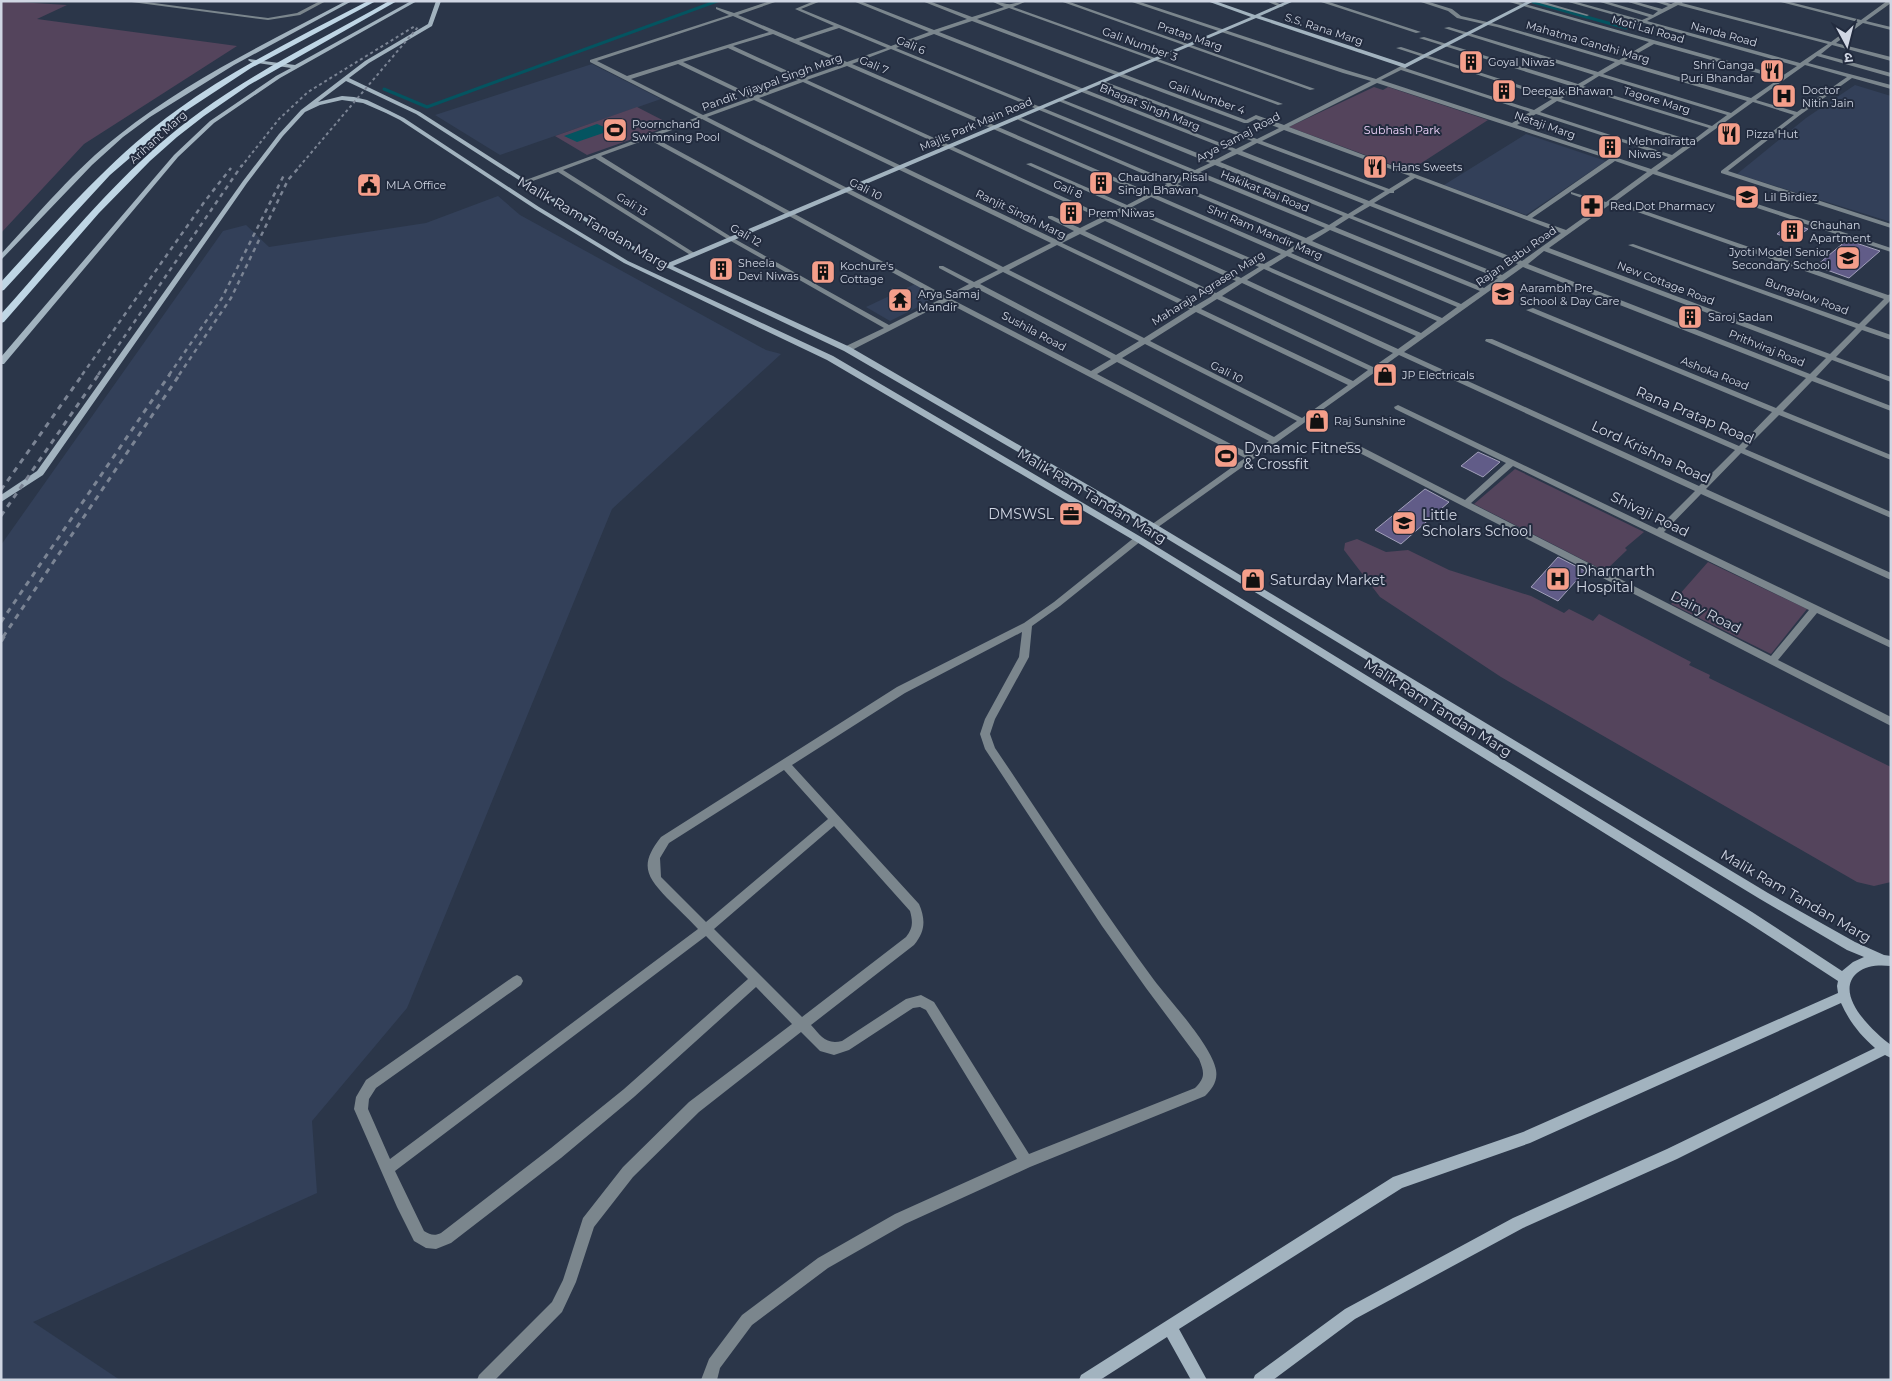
<svg xmlns="http://www.w3.org/2000/svg" width="1892" height="1381" viewBox="0 0 1892 1381" font-family="Montserrat,'Noto Sans Devanagari',sans-serif">
<style>
.built{fill:#334059}
.green{fill:#54445c}
.water{fill:#045460}
.lines{fill:none;stroke-linecap:round;stroke-linejoin:round}
.stream{stroke:#045460;stroke-width:3}
.building{fill:#615c88;stroke:#a2a0ba}
.street{fill:#7b868d;fill-rule:evenodd}
.secondary{fill:#a2b3bf;fill-rule:evenodd}
.primary{fill:#bfd6e5;fill-rule:evenodd}
.rail-far3{stroke:#7b8494;stroke-width:2;stroke-dasharray:3 3;stroke-linecap:butt}
.rail-far2{stroke:#7b8494;stroke-width:2.5;stroke-dasharray:4.5 4.5;stroke-linecap:butt}
.rail-far1{stroke:#7b8494;stroke-width:3;stroke-dasharray:5.5 5.5;stroke-linecap:butt}
.rail{stroke:#7b8494;stroke-width:4;stroke-dasharray:7 7;stroke-linecap:butt}
.labels{text-anchor:middle;stroke-width:4;stroke-linejoin:round;paint-order:stroke}
.far-street-label{font-size:11px;fill:#d0d6e3;stroke:#222b3e}
.far-poi-label{font-size:11px;fill:#d0d6e3;stroke:#222b3e;text-anchor:start}
.far-park-label{font-size:11px;fill:#f2d7fe;stroke:#222b3e}
.street-label{font-size:14px;fill:#d0d6e3;stroke:#222b3e}
.poi-label{font-size:14px;fill:#d0d6e3;stroke:#222b3e;text-anchor:start}
</style>
<rect width="100%" height="100%" fill="#2b3649"/>
<path class="built" d="M592,64L661,99L500,155L435,115Z
M1855,85L1891,96V222L1737,174L1806,118Z
M1526,134L1606,161L1526,215L1444,185Z
M498,196L520,215L766,350L781,354L612,509L407,1008L312,1121L317,1193L33,1322L120,1380H1V545L223,231L246,225L269,247L426,223Z
M915,284L938,297L890,321L866,307Z"/>
<path class="green" d="M1,1L67,5L37,19L237,46L84,144L1,233Z
M1374,87L1383,90L1388,87L1488,120L1409,171L1289,127Z
M637,107L672,125L587,155L555,136Z
M1515,469L1644,532L1625,548L1627,550L1605,571L1474,504Z
M1357,539L1386,552L1408,550L1449,570L1531,596L1564,613L1569,609L1593,621L1599,614L1691,662L1689,665L1710,675L1709,678L1891,767V882L1874,886L1857,882L1501,677L1380,597L1344,550L1345,543Z
M1708,562L1807,609L1771,654L1671,604Z"/>
<path class="water" d="M597,124L609,129V131L577,142L564,136Z"/>
<g class="lines">
<path class="stream" d="M1533,2L1626,28
M384,89L427,107L717,1"/>
</g>
<path class="building" d="M1790,223L1808,229L1793,240L1777,234Z
M1847,240L1880,251L1849,278L1816,266Z
M1478,452L1500,462L1483,477L1461,466Z
M1425,489L1449,502L1401,544L1375,530Z
M1558,557L1585,571L1558,601L1531,587Z"/>
<g class="lines">
<path class="street" d="M124,1H139L268,18L297,13L320,1H326L300,15L268,20Z
M770,1H778L738,15L795,39L834,26L795,9L814,1H821L801,9L891,46L929,32L853,1H860L934,30L967,19L922,1H929L972,17L1004,7L991,1C997,1 1001,3 1007,4C1013,5 1021,1 1027,1L1013,7L1283,104L1278,105L1009,8L977,19L1246,120L1256,115L1284,125L1371,81L1343,73L1129,1H1137L1346,70L1376,79L1405,64L1408,66L1405,68L1534,110L1552,99L1396,48L1401,47L1556,97L1574,87L1419,38L1424,37L1578,84L1594,75L1444,28L1449,27L1598,72L1615,62L1497,27L1457,18L1448,11L1418,1H1426L1452,9L1461,16L1500,25L1619,60L1649,42L1506,1H1514L1782,76L1797,66L1644,23L1637,25L1639,22L1565,1H1573L1642,20L1649,17L1597,1H1605L1653,15L1658,11L1625,1H1633L1662,9L1668,6L1653,1H1661L1671,4L1677,1H1683L1682,3L1831,42L1858,22L1777,1H1786L1861,20L1887,1H1891V3L1866,21L1891,27V30L1863,23L1836,43L1891,57V61L1832,45L1821,54L1891,73V77L1817,56L1808,63L1891,85V89L1852,78L1800,115L1728,171L1891,224V228L1721,173V171L1794,115L1753,102L1657,171L1891,248V252L1653,174L1616,201L1888,295L1891,294V300L1865,326L1891,335V340L1862,330L1836,357L1891,377V382L1832,360L1816,377L1891,406V411L1812,381L1783,411L1891,455V460L1779,415L1745,449L1891,512V518L1741,453L1706,489L1891,573V580L1701,494L1664,532L1891,641V648L1817,613L1778,660L1891,717V726L1346,446V442H1352L1465,500L1506,463L1395,409L1394,407L1398,405L1657,529L1695,491L1399,355L1154,530L1150,527L1151,525L1245,458L946,302L850,351H844V347L884,328L729,240L595,158L563,170L696,254V256H692L558,172L527,183H523V181L698,117L590,62V60L729,15L716,9V7L734,13ZM1678,5L1828,44L1800,63L1647,21ZM733,16L769,32L627,76L597,61ZM972,21L1244,123H1248L1256,119L1279,128L1257,139L1103,81L1098,82L1252,141L1236,149L939,32ZM839,28L887,48L847,62L799,41ZM773,34L843,64L803,78L733,46ZM934,34L1232,151L1215,160L1061,99L1056,100L1210,163L1195,170L896,48ZM1654,44L1779,79L1751,98L1624,61ZM728,48L798,80L754,96L683,62ZM891,49L1190,172L1172,182L1019,117L1014,118L1167,184L1151,193L852,64ZM678,64L749,98L703,115L631,79ZM1621,64L1747,101L1731,113L1603,74ZM1805,65L1847,77L1797,112L1756,100ZM847,66L1146,195L1127,205L1031,163L1026,164L1122,207L1105,216L807,80ZM1401,70L1530,112L1512,123L1381,80ZM1599,76L1727,115L1712,126L1583,86ZM803,82L1100,218L1080,228L1052,216H1048V218L1074,231L1057,240L759,98ZM1377,83L1609,159L1527,216L1289,127ZM1579,88L1709,128L1692,141L1561,99ZM754,100L1051,243L1003,267L707,117ZM1557,101L1688,143L1672,155L1540,112ZM1536,114L1668,157L1651,169L1517,125ZM702,119L998,270L974,282L943,266H939V268L969,284L946,296L653,137ZM1284,130L1410,176L1389,189L1262,141ZM648,139L941,299L889,325L733,238L601,156ZM1257,143L1385,191L1369,201L1242,151ZM1237,154L1364,204L1348,214L1220,162ZM1615,161L1647,172L1606,202L1571,192V194L1601,205L1566,230L1532,218ZM1215,165L1343,216L1329,225L1200,172ZM1196,175L1325,228L1306,238L1177,184ZM1415,178L1561,233L1522,261L1374,203L1390,193H1394V191ZM1173,186L1302,241L1286,251L1156,195ZM1151,197L1281,254L1264,264L1132,207ZM1612,203L1884,299L1859,324L1633,244L1628,245L1856,328L1830,354L1549,248ZM1370,206L1518,264L1502,275L1353,216ZM1127,209L1259,267L1241,278L1110,218ZM1349,218L1498,278L1484,288L1335,227ZM1105,221L1236,281L1216,293L1085,231ZM1330,230L1480,291L1461,304L1312,241ZM1080,234L1212,296L1195,306L1062,243ZM1307,244L1457,307L1442,318L1291,253ZM1057,245L1190,309L1144,338L1009,270ZM1544,251L1826,358L1810,374L1528,264ZM1287,256L1437,321L1421,333L1269,267ZM1523,267L1806,378L1776,408L1533,308L1526,310L1772,412L1739,446L1492,339H1486L1485,341L1735,450L1699,486L1404,352ZM1264,269L1416,336L1398,349L1247,280ZM1003,272L1139,341L1116,355L980,284ZM1242,283L1393,353L1373,367L1222,296ZM974,287L1111,359L1091,371L951,299ZM1217,299L1368,370L1353,381L1201,309ZM1196,312L1348,385L1302,418L1150,341ZM1145,344L1297,421L1274,437L1122,358ZM1117,362L1269,441L1250,454L1097,374ZM1513,466L1809,610L1771,656L1471,503Z
M1060,1H1067L1315,89L1310,90Z
M1266,1H1273L1284,6L1280,7Z
M1318,1H1326L1421,32L1416,33Z
M1532,1H1541L1589,15L1587,16Z
M1138,536L1142,539L1141,541L1060,606L1032,626L1029,657L995,719L990,734L995,748C1047,825 1098,904 1154,980C1170,1001 1212,1046 1216,1070C1218,1081 1212,1089 1205,1096L1030,1167L905,1224L828,1268L752,1325L720,1368L717,1380H701L709,1359L742,1315L818,1258L895,1214L1017,1159L926,1010L920,1007L913,1008L849,1050L834,1055L820,1051L801,1032L699,1112L633,1177L594,1227L576,1282L562,1312L495,1380H477L479,1375L552,1302L563,1280L583,1218L623,1167L689,1102L792,1024L756,987L634,1097L561,1158L451,1243L436,1249L426,1248L414,1241L397,1207L354,1109L356,1097L366,1080L513,977L517,975L521,977L523,981L521,985L376,1088L369,1099L368,1109L390,1159L698,929C688,918 677,908 667,898C645,875 640,864 661,837L897,687L1024,623L1054,602L1135,537ZM1022,632L1019,657L985,719L980,734L985,749L1102,926L1146,988L1199,1059C1204,1072 1206,1077 1195,1088L1029,1154L934,1002L921,995L906,999L842,1041C826,1045 821,1036 811,1025L914,945C925,932 926,920 919,904L792,765L905,693ZM784,770L828,819L706,922L661,877L660,858L669,843ZM834,826L910,911C913,922 913,928 906,937L802,1017L714,929ZM706,936L748,979L624,1089L551,1148L441,1233C435,1236 430,1235 424,1231L395,1171Z"/>
<path class="secondary" d="M346,1H352L234,65L150,117L123,137L92,165L1,260V254C39,213 75,169 119,135C188,80 269,42 346,1Z
M411,1H417L280,78L214,123L178,157L4,364H1V357L174,155L210,121L276,76L291,68L251,62L248,60L249,59L295,65Z
M436,1H441L432,26L369,63L349,78L420,112L557,200L645,253L668,263L1251,17L1207,1H1215L1255,15L1287,1H1294L1260,16L1405,64L1528,1H1534L1405,68L1256,18L673,266L850,347L1157,525L1768,893L1855,942L1884,955L1891,956V966C1879,965 1867,965 1857,973C1833,994 1873,1032 1891,1045V1058L1885,1055L1677,1159L1523,1228L1355,1319L1273,1380H1253L1255,1375L1345,1309L1513,1218L1667,1149L1875,1048C1860,1035 1849,1021 1841,1003L1530,1143L1402,1188L1179,1329L1207,1380H1191L1167,1337L1100,1380H1079L1081,1375L1393,1177L1523,1132L1838,993L1837,986L1838,981L1744,920L1135,541L827,360L624,263L535,209L400,120L386,113L363,103L342,100L320,105L305,112L283,136L247,183L43,475L1,502V495L37,471L243,181L279,134L301,110L365,61L428,24ZM346,81L416,114L553,202L641,255L662,265V268H668L844,351L1151,529L1760,899L1847,950L1864,957L1853,962L1842,971L1752,912L1141,537L833,356L628,261L539,207L404,118L390,111L367,100L354,97L342,96L318,102Z"/>
<path class="primary" d="M368,1H376L251,68L181,114L110,175L4,290L1,291V282C56,222 110,158 177,110C236,67 303,35 368,1Z
M389,1H397L249,85L204,116L177,137L150,161L99,213L4,322L1,323V314C64,244 123,167 200,112C259,69 326,37 389,1Z"/>
<path class="rail-far3" d="M241,167L279,119L308,92L415,26
M299,167L418,27"/>
<path class="rail-far2" d="M82,375L205,201L231,168
M98,375L242,165
M169,375L222,298L284,175
M179,375L231,298L288,180L301,165"/>
<path class="rail-far1" d="M1,490L83,374
M1,516L99,374
M1,622L170,374
M3,637L180,374"/>
<path class="rail" d="M1,641L4,636"/>
</g>
<defs>
<symbol id="building-square" viewBox="-11 -11 22 22"><rect x="-9" y="-9" width="18" height="18" rx="4" fill="#f49e8a" stroke="#222b3e"/><path d="M-4-6H4V6H1V3H-1V6H-4ZM-2.5-4.3h1.7v1.8h-1.7ZM.8-4.3h1.7v1.8H.8ZM-2.5-1h1.7V.8h-1.7ZM.8-1h1.7V.8H.8Z" fill="#111"/></symbol>
<symbol id="restaurant-square" viewBox="-11 -11 22 22"><rect x="-9" y="-9" width="18" height="18" rx="4" fill="#f49e8a" stroke="#222b3e"/><path d="M-5-6h1v4h1v-4h1v4h1v-4h1v5L-1.5 .5V6h-2V.5L-5-1ZM5-6V6H3V1.5H1.5Q1.5-4 5-6Z" fill="#111"/></symbol>
<symbol id="hospital-square" viewBox="-11 -11 22 22"><rect x="-9" y="-9" width="18" height="18" rx="4" fill="#f49e8a" stroke="#222b3e"/><path d="M-5-5h3v3.5h4V-5h3V5h-3V1.5h-4V5h-3Z" fill="#111"/></symbol>
<symbol id="stadium-square" viewBox="-11 -11 22 22"><rect x="-9" y="-9" width="18" height="18" rx="4" fill="#f49e8a" stroke="#222b3e"/><path d="M0-5a6.5 5 0 1 0 0 10a6.5 5 0 1 0 0-10ZM-3.5-1.8h7v3.6h-7Z" fill="#111"/></symbol>
<symbol id="civic-square" viewBox="-11 -11 22 22"><rect x="-9" y="-9" width="18" height="18" rx="4" fill="#f49e8a" stroke="#222b3e"/><path d="M-.6-6.5H3V-4.5H.6V-3L4-1V1h2V6H-6V1h2V-1L-.6-3ZM-1.2 2.5V6h2.4V2.5Z" fill="#111"/></symbol>
<symbol id="school-square" viewBox="-11 -11 22 22"><rect x="-9" y="-9" width="18" height="18" rx="4" fill="#f49e8a" stroke="#222b3e"/><path d="M0-5L7-2L0 1L-7-2ZM-4 1L0 2.5L4 1V4Q0 6-4 4Z" fill="#111"/></symbol>
<symbol id="pharmacy-square" viewBox="-11 -11 22 22"><rect x="-9" y="-9" width="18" height="18" rx="4" fill="#f49e8a" stroke="#222b3e"/><path d="M-2-6h4v4h4v4h-4v4h-4v-4h-4v-4h4Z" fill="#111"/></symbol>
<symbol id="temple-square" viewBox="-11 -11 22 22"><rect x="-9" y="-9" width="18" height="18" rx="4" fill="#f49e8a" stroke="#222b3e"/><path d="M0-6L5-2H3V0L6.5 2.5H4V6H1.5V3h-3V6H-4V2.5H-6.5L-3 0V-2H-5Z" fill="#111"/></symbol>
<symbol id="shop-square" viewBox="-11 -11 22 22"><rect x="-9" y="-9" width="18" height="18" rx="4" fill="#f49e8a" stroke="#222b3e"/><path d="M-5-2.5h2.3a2.7 3.5 0 0 1 5.4 0H5L5.5 6h-11ZM-1.5-2.5h3a1.5 2.3 0 0 0-3 0Z" fill="#111"/></symbol>
<symbol id="office-square" viewBox="-11 -11 22 22"><rect x="-9" y="-9" width="18" height="18" rx="4" fill="#f49e8a" stroke="#222b3e"/><path d="M-6-3h4V-5.5h4V-3h4V5H-6ZM-1-4.5V-3h2v-1.5ZM-6 0V1H6V0Z" fill="#111"/></symbol>
</defs>
<g fill-rule="evenodd">
<use href="#building-square" x="1457" y="48" width="28" height="28"/>
<use href="#restaurant-square" x="1758" y="57" width="28" height="28"/>
<use href="#building-square" x="1490" y="77" width="28" height="28"/>
<use href="#hospital-square" x="1770" y="82" width="28" height="28"/>
<use href="#stadium-square" x="601" y="116" width="28" height="28"/>
<use href="#restaurant-square" x="1715" y="120" width="28" height="28"/>
<use href="#building-square" x="1596" y="133" width="28" height="28"/>
<use href="#restaurant-square" x="1361" y="153" width="28" height="28"/>
<use href="#building-square" x="1087" y="169" width="28" height="28"/>
<use href="#civic-square" x="355" y="171" width="28" height="28"/>
<use href="#school-square" x="1733" y="183" width="28" height="28"/>
<use href="#pharmacy-square" x="1578" y="192" width="28" height="28"/>
<use href="#building-square" x="1057" y="199" width="28" height="28"/>
<use href="#building-square" x="1778" y="217" width="28" height="28"/>
<use href="#school-square" x="1834" y="244" width="28" height="28"/>
<use href="#building-square" x="707" y="255" width="28" height="28"/>
<use href="#building-square" x="809" y="258" width="28" height="28"/>
<use href="#school-square" x="1489" y="280" width="28" height="28"/>
<use href="#temple-square" x="886" y="286" width="28" height="28"/>
<use href="#building-square" x="1676" y="303" width="28" height="28"/>
<use href="#shop-square" x="1371" y="361" width="28" height="28"/>
<use href="#shop-square" x="1303" y="407" width="28" height="28"/>
<use href="#stadium-square" x="1212" y="442" width="28" height="28"/>
<use href="#office-square" x="1057" y="500" width="28" height="28"/>
<use href="#school-square" x="1390" y="509" width="28" height="28"/>
<use href="#hospital-square" x="1544" y="565" width="28" height="28"/>
<use href="#shop-square" x="1239" y="566" width="28" height="28"/>
</g>
<g class="labels">
<g class="far-street-label">
<text transform="translate(1324 29) rotate(18)" y="4">S.S. Rana Marg</text>
<text transform="translate(1648 29) rotate(16)" y="4">Moti Lal Road</text>
<text transform="translate(1724 34) rotate(15)" y="4">Nanda Road</text>
<text transform="translate(1190 36) rotate(19)" y="4">Pratap Marg</text>
<text transform="translate(1588 42) rotate(16)" y="4">Mahatma Gandhi Marg</text>
<text transform="translate(1140 44) rotate(20)" y="4">Gali Number 3</text>
<text transform="translate(911 45) rotate(23)" y="4">Gali 6</text>
<text transform="translate(874 65) rotate(23)" y="4">Gali 7</text>
<text transform="translate(772 82) rotate(-20)" y="4">Pandit Vijaypal Singh Marg</text>
<text transform="translate(1207 97) rotate(20)" y="4">Gali Number 4</text>
<text transform="translate(1657 100) rotate(17)" y="4">Tagore Marg</text>
<text transform="translate(1150 107) rotate(22)" y="4">Bhagat Singh Marg</text>
<text transform="translate(976 124) rotate(-23)" y="4">Majlis Park Main Road</text>
<text transform="translate(1545 125) rotate(19)" y="4">Netaji Marg</text>
<text transform="translate(158 137) rotate(-42)" y="4">Arihant Marg</text>
<text transform="translate(1238 137) rotate(-28)" y="4">Arya Samaj Road</text>
<text transform="translate(866 189) rotate(27)" y="4">Gali 10</text>
<text transform="translate(1068 189) rotate(24)" y="4">Gali 8</text>
<text transform="translate(1265 191) rotate(22)" y="4">Hakikat Rai Road</text>
<text transform="translate(632 204) rotate(32)" y="4">Gali 13</text>
<text transform="translate(1021 214) rotate(26)" y="4">Ranjit Singh Marg</text>
<text transform="translate(1265 232) rotate(23)" y="4">Shri Ram Mandir Marg</text>
<text transform="translate(746 235) rotate(30)" y="4">Gali 12</text>
<text transform="translate(1516 256) rotate(-35)" y="4">Rajan Babu Road</text>
<text transform="translate(1666 283) rotate(21)" y="4">New Cottage Road</text>
<text transform="translate(1208 288) rotate(-32)" y="4">Maharaja Agrasen Marg</text>
<text transform="translate(1807 296) rotate(20)" y="4">Bungalow Road</text>
<text transform="translate(1034 331) rotate(28)" y="4">Sushila Road</text>
<text transform="translate(1767 348) rotate(22)" y="4">Prithviraj Road</text>
<text transform="translate(1227 372) rotate(27)" y="4">Gali 10</text>
<text transform="translate(1715 373) rotate(22)" y="4">Ashoka Road</text>
</g>
<g class="far-poi-label">
<text x="1488" y="66">Goyal Niwas</text>
<text x="1754" y="69" text-anchor="end">Shri Ganga<tspan x="1754" dy="13">Puri Bhandar</tspan></text>
<text x="1802" y="94">Doctor<tspan x="1802" dy="13">Nitin Jain</tspan></text>
<text x="1522" y="95">Deepak Bhawan</text>
<text x="632" y="128">Poornchand<tspan x="632" dy="13">Swimming Pool</tspan></text>
<text x="1746" y="138">Pizza Hut</text>
<text x="1628" y="145">Mehndiratta<tspan x="1628" dy="13">Niwas</tspan></text>
<text x="1392" y="171">Hans Sweets</text>
<text x="1118" y="181">Chaudhary Risal<tspan x="1118" dy="13">Singh Bhawan</tspan></text>
<text x="386" y="189">MLA Office</text>
<text x="1764" y="201">Lil Birdiez</text>
<text x="1610" y="210">Red Dot Pharmacy</text>
<text x="1088" y="217">Prem Niwas</text>
<text x="1810" y="229">Chauhan<tspan x="1810" dy="13">Apartment</tspan></text>
<text x="1830" y="256" text-anchor="end">Jyoti Model Senior<tspan x="1830" dy="13">Secondary School</tspan></text>
<text x="738" y="267">Sheela<tspan x="738" dy="13">Devi Niwas</tspan></text>
<text x="840" y="270">Kochure's<tspan x="840" dy="13">Cottage</tspan></text>
<text x="1520" y="292">Aarambh Pre<tspan x="1520" dy="13">School &amp; Day Care</tspan></text>
<text x="918" y="298">Arya Samaj<tspan x="918" dy="13">Mandir</tspan></text>
<text x="1708" y="321">Saroj Sadan</text>
<text x="1402" y="379">JP Electricals</text>
<text x="1334" y="425">Raj Sunshine</text>
</g>
<g class="far-park-label">
<text x="1402" y="134">Subhash Park</text>
</g>
<g class="street-label">
<text transform="translate(593 223) rotate(30)" y="5">Malik Ram Tandan Marg</text>
<text transform="translate(1695 415) rotate(23)" y="5">Rana Pratap Road</text>
<text transform="translate(1651 452) rotate(25)" y="5">Lord Krishna Road</text>
<text transform="translate(1092 496) rotate(31)" y="5">Malik Ram Tandan Marg</text>
<text transform="translate(1650 514) rotate(26)" y="5">Shivaji Road</text>
<text transform="translate(1706 612) rotate(27)" y="5">Dairy Road</text>
<text transform="translate(1438 708) rotate(32)" y="5">Malik Ram Tandan Marg</text>
<text transform="translate(1796 896) rotate(30)" y="5">Malik Ram Tandan Marg</text>
</g>
<g class="poi-label">
<text x="1244" y="453">Dynamic Fitness<tspan x="1244" dy="16">&amp; Crossfit</tspan></text>
<text x="1054" y="519" text-anchor="end">DMSWSL</text>
<text x="1422" y="520">Little<tspan x="1422" dy="16">Scholars School</tspan></text>
<text x="1576" y="576">Dharmarth<tspan x="1576" dy="16">Hospital</tspan></text>
<text x="1270" y="585">Saturday Market</text>
</g>
</g>
<rect width="1892" height="1381" fill="none" stroke="#d0d6e3" stroke-width="5"/>
<g transform="translate(1847 45) rotate(173)" stroke="#222b3e" stroke-width="4" paint-order="stroke">
<path d="M0-4L9 19L0 12L-9 19Z" fill="#d0d6e3"/>
<text y="-8" font-size="14" font-weight="bold" text-anchor="middle" fill="#d0d6e3">उ</text>
</g>
</svg>
